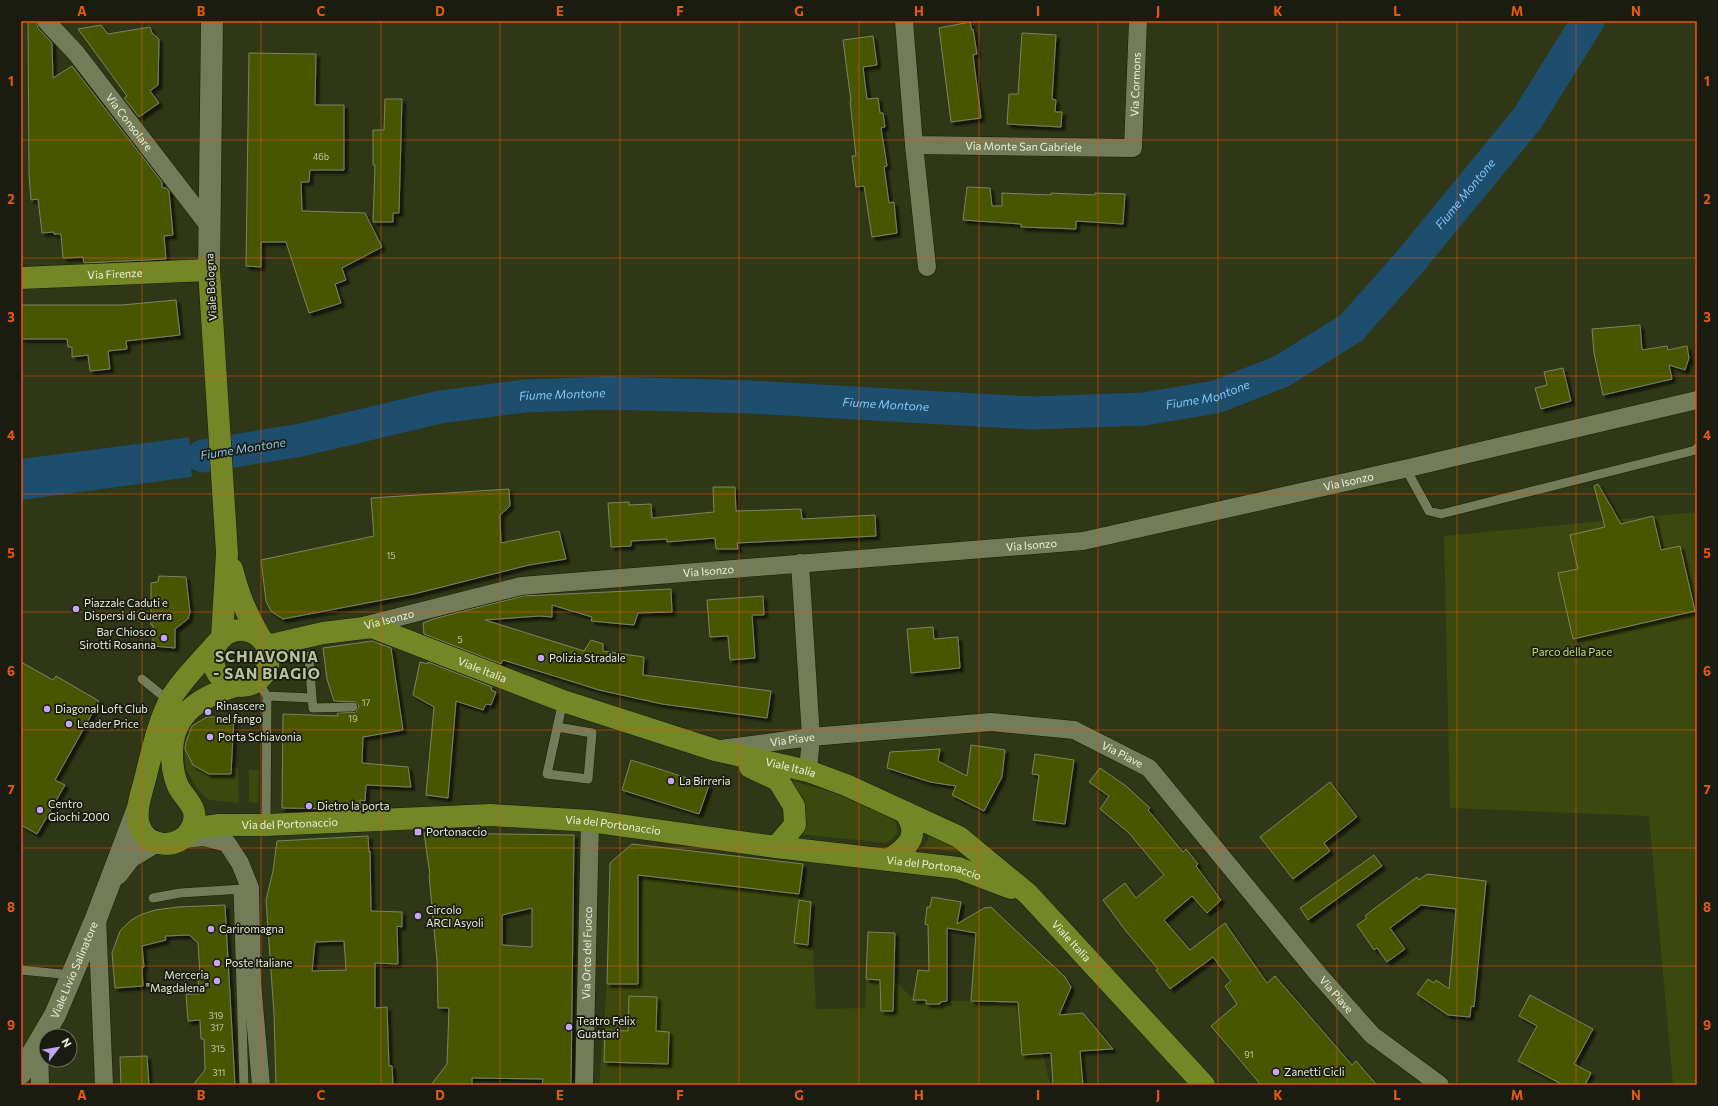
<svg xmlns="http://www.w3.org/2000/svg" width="1718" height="1106" viewBox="0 0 1718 1106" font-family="Commissioner,sans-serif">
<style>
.green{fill:#3c480d}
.water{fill:#1d4e6e}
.pier{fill:#2f3716}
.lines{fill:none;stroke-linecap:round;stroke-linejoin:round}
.river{stroke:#1d4e6e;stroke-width:33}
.building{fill:#485706;stroke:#7a8460;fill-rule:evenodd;filter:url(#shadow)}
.service-casing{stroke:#171e00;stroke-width:10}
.minor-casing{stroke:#171e00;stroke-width:19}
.secondary-casing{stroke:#171e00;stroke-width:23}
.primary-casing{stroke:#171e00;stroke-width:23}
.service{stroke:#727c58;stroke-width:9}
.minor{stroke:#727c58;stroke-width:18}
.secondary{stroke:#727c58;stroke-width:22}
.primary{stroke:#748626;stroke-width:22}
.grid{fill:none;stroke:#e8590c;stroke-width:1;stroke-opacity:0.55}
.poi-dot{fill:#c3a7f2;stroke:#191c0e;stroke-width:1.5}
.labels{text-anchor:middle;stroke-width:3.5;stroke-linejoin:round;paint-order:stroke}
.number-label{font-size:9px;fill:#c1c9a6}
.street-label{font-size:11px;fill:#e9efdb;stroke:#191c0e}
.poi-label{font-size:11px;fill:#e9efdb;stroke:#191c0e;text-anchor:start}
.park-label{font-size:11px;fill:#c4e265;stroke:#191c0e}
.water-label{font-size:12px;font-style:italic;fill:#86c6f5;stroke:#191c0e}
.district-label{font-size:15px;font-weight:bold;letter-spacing:1px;fill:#b9c49e;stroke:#191c0e}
.neatline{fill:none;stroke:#e8590c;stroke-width:1.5}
.grid-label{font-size:13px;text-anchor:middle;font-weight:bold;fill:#e8590c}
</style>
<defs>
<filter id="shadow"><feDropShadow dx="3.5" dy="3.5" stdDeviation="1" flood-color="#0009"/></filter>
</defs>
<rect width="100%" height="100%" fill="#2f3716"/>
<path class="green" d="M1697,512V1085H1673L1649,816L1450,808L1444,536Z
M184,746C198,773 201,775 231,774V768H238L239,803L210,800L204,796L197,788L186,769Z
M249,770H259L258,803L249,802Z
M783,778C819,789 867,799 896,822L897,832L892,840L885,843L798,834C802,808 808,795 783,778Z
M928,833L964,853L923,848L928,840Z
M643,876L799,894L794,943L813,948L816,1009L865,1008L866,979L894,980L914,1000L1016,1002L1022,1055L1043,1054L1050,1085H599L607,984H638Z"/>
<path class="water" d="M246,430L250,469L21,500V459Z"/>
<path class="pier" d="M246,428L248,429L251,471L192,479L189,435Z"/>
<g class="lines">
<path class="river" id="s1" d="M203,456L301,440L440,407L525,396L607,393L750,397L1033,413L1144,409L1216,397L1282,371L1351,328L1408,264L1527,119L1588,21"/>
</g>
<path class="building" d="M28,21H36L38,28L52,43L53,78L72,66L162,182V188H166L169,191L173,235L164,236L166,259L84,263L83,257L63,258L61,234H54V232L42,233L38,199L31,200L29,175Z
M970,22L972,30L973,29L977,54L973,55L981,118L951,122L939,28Z
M101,25L108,34L150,27L152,33L159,39L158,85L150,91L159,103L139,117L124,98L127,96L78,29Z
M1022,33L1056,35L1052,99L1056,100L1055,112H1062L1061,127L1007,124L1009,94H1018Z
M873,36L877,65L863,67L867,99L878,98L880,113H883L885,127L881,128L887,166L884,167L889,203L894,202L897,233L872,237L864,186L856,187L852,156H856L850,101H851L843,40Z
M249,53L316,54L315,105H344V170H310L309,182H301L302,211L365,213L382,247L342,268L346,280L335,284L341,303L309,313L286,242H261V267L246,266Z
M385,99H402L399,213H393V222H373L375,165H373V130H384Z
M967,187L990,188L992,206H1002V193L1051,195V193L1095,195V193L1125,194L1123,224L1076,221V229L1021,227V224L963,220Z
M176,300L180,335L126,341L127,349L108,351L110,369L90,371L88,355L72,357V347H68L67,339H21V305H122Z
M1640,325L1642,350L1667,346L1668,350L1687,346L1689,358L1685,370L1669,365L1672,379L1603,395L1594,353L1592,329Z
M1563,368L1571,401L1541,409L1535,388L1547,385L1544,372Z
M1598,484L1621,524L1653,516L1661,550L1680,546L1695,611L1573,639L1558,573L1578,569L1570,535L1605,527L1594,486Z
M713,487H735L736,511L801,509L802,519L875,515L876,536L737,543L738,549H716L715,538L667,542V539L631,541V546L611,547L608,503L629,502V505L651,504L652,518L714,512Z
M509,489L510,506L500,515L501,543L559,531L566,559L529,565L414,594L288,618L283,619L275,614L271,611L266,601L261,560L374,536L371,498Z
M159,576L186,577L190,612L188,619L175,629V648L153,646V625H151V583L158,582Z
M671,589L672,612L638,613L634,625L591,621L592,617L552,605V617L539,616L485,620L584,651L591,640L603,644V651L644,657L643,675L771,691L767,718L662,704L599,690L503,660L501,664L424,634L423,623L433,619L523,596Z
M763,596L764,615H752L755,658L730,660L728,636L710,637L707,600Z
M933,627L934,639L958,637L960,668L911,673L907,629Z
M372,641L391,648L403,730L363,737L362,763L408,767L411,787L366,785L365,801L360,800V808L334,809L282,808L283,714L338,716L337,713L356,712L359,706L356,702L334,701L327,679L323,648Z
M21,662L53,680L56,676L99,701L55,780L65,785L37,834L21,825Z
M420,662L428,664V662L492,687L491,690L496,692L491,705L486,704L483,710L456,701L448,798L426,795L434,707L413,695Z
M207,717H234L231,774H209L193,765L185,749L186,742L192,726Z
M971,745L1005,750L1002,777L984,811L952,795L956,786L930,782L887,768L890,752L940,749L938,761L967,776Z
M1035,754L1074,760L1065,824L1033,820L1039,775L1032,774Z
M631,760L709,785L699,814L622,790Z
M1100,768L1126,786L1150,808L1148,810L1183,852L1186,849L1198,864L1196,866L1221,900L1207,913L1192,896L1164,920L1190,950L1225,923L1267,983L1275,976L1352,1065L1356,1061L1377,1085H1261L1211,1026L1237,1004L1225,986L1231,981L1213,957L1170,989L1156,970L1158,969L1125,930L1103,900L1125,883L1136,898L1164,875L1129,833L1100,809L1109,796L1089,782Z
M1330,782L1357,817L1324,843L1330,851L1293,879L1260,837Z
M424,833L574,835L571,1085H542L543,1079L472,1078V1085H431L447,1064L449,1008H438L437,961L429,875H430ZM532,908V947L502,945V915Z
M368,836L369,852L370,851L371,911L402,912V927L397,926L398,964L375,963V1008L387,1007L389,1066H392L393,1084L276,1085L274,1014L266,900L273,871L277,841ZM344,941L346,970L312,971L315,942Z
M632,844L803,864L799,894L638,875V984H607L610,863Z
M1374,855L1382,866L1308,920L1300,908Z
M1427,874L1486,881L1474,1007L1471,1006L1470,1017L1448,1015L1417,994L1428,979L1434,983L1436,980L1449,989L1456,909L1421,905L1390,928L1405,949L1387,962L1377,948L1374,950L1357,925L1367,918L1365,916L1371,911L1417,877L1419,880Z
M932,897L961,902L957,924L984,908L991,907L1065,977L1071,987L1059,1015L1083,1013L1113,1049L1080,1051L1083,1085H1053L1051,1053L1022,1055L1018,1002L971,1001L976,933L947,928V1001L940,1002V1004H926V1000H913L918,970L929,971L928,925L925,924L927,907H930Z
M799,900L811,902L808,945L794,943Z
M225,905L235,1085H193L205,1070L204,1039H201L200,1020L188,1021L186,994H199L198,975H200L198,943L189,935L165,936L166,940L142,946L144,967H142L143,986L115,988L112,953L120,931L130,921L140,915L155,910L178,907Z
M868,932L895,933L893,1011H881L880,980L866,979Z
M1530,995L1593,1029L1574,1064L1591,1073L1585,1085H1563L1518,1061L1537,1026L1519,1016Z
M629,996L657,997L656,1031L669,1032L668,1064L604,1062L605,1030L628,1031Z
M147,1056L149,1085H121L120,1057Z"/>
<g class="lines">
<defs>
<path id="service" d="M1406,469L1429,511L1441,514L1696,450L1697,448
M142,679L169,701
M257,681L267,696L266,825
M267,696L312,698L309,656
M312,698L313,708L353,707
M557,727L592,733L588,779L547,774L563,701
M238,889L244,1085
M153,898L180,893L243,889
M21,970L71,975"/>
<g id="minor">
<path id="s2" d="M46,21L76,53L209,226"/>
<path id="s3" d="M904,21L914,145L1133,148L1138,21"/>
<path d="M914,145L927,267"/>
<path d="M800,563L811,737L808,771"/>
<path id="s4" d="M363,626L521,586L1083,541L1413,467L1697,400"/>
<path id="s5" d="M721,749L811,737L991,722L1074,730L1149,768L1318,974L1372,1035L1440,1085"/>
<path d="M184,839L204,837L227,843L240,863L250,888L252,982L261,1085"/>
<path d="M97,916L104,1085"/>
<path d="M39,1043L40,1085"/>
<path id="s6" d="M584,1085L590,821"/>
</g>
<g id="secondary">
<path d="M209,270L212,21"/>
<path d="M117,874L130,857L155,842"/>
<path id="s7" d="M21,1073L55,1015L97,916L138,808"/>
</g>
<g id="primary">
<path id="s8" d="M21,278L209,270L227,553L222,637"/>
<path d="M232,569C239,596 246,613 260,637"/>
<circle cx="241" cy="658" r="28"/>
<path d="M217,643C203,659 178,684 169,702C158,724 153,748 147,771C144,787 134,809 139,825C146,849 180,850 191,829C202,809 185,800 178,786C173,775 172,764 172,753C172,713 201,697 235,686"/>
<path id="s9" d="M267,646L323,633L372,627L563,701L715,750L808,771L846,785L959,837L1028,894L1204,1085"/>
<path d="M750,767L778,780L794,806L795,825L776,847"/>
<path id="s10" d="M191,829L219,825H266L490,815L590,821L776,847L958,868L1011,888"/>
<path d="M888,860C909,847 921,835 905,812"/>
</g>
</defs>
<use href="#service" class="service-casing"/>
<use href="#minor" class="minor-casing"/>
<use href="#secondary" class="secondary-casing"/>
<use href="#primary" class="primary-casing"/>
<use href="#service" class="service"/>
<use href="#minor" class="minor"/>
<use href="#secondary" class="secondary"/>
<use href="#primary" class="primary"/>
</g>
<path class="grid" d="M142,21V1085M261,21V1085M381,21V1085M500,21V1085M620,21V1085M739,21V1085M859,21V1085M979,21V1085M1098,21V1085M1218,21V1085M1337,21V1085M1457,21V1085M1576,21V1085M21,140H1697M21,258H1697M21,376H1697M21,494H1697M21,612H1697M21,730H1697M21,848H1697M21,966H1697"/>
<g class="poi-dot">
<circle cx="76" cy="609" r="4"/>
<circle cx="164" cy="638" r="4"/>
<circle cx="541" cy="658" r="4"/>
<circle cx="47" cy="709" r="4"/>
<circle cx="208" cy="712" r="4"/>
<circle cx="69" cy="724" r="4"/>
<circle cx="210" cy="737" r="4"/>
<circle cx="671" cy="781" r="4"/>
<circle cx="309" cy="806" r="4"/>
<circle cx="40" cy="810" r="4"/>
<rect x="414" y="828" width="8" height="8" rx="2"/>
<circle cx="418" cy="916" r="4"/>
<circle cx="211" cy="929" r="4"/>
<circle cx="217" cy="963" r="4"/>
<circle cx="217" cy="981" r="4"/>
<circle cx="569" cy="1027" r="4"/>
<circle cx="1276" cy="1072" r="4"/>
</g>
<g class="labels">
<g class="number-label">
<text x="321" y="160">46b</text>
<text x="391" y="559">15</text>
<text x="460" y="643">5</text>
<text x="366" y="706">17</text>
<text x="353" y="722">19</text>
<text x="216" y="1019">319</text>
<text x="217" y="1031">317</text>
<text x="218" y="1052">315</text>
<text x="1249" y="1058">91</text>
<text x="219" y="1076">311</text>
</g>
<g class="street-label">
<text dy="4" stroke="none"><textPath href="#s3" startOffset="407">Via Cormons</textPath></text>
<text dy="4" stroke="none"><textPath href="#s2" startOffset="131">Via Consolare</textPath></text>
<text dy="4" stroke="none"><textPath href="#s3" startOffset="234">Via Monte San Gabriele</textPath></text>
<text dy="4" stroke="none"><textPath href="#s8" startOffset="94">Via Firenze</textPath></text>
<text transform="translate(211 287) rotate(-93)" y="4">Viale Bologna</text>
<text dy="4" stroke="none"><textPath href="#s4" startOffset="999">Via Isonzo</textPath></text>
<text dy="4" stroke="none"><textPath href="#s4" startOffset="675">Via Isonzo</textPath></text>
<text dy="4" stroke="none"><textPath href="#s4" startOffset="351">Via Isonzo</textPath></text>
<text dy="4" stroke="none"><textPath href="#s4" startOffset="27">Via Isonzo</textPath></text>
<text dy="4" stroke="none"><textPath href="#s9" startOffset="225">Viale Italia</textPath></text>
<text dy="4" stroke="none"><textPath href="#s5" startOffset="72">Via Piave</textPath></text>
<text dy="4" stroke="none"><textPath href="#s5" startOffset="409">Via Piave</textPath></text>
<text dy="4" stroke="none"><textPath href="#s9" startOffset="549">Viale Italia</textPath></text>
<text dy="4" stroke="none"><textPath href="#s10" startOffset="99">Via del Portonaccio</textPath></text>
<text dy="4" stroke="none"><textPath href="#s10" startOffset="423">Via del Portonaccio</textPath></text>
<text dy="4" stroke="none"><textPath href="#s10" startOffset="747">Via del Portonaccio</textPath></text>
<text dy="4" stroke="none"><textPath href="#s9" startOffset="885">Viale Italia</textPath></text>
<text dy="4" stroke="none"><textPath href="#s6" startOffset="132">Via Orto del Fuoco</textPath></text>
<text dy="4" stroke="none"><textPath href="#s7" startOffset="116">Viale Livio Salinatore</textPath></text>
<text dy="4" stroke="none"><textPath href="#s5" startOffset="733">Via Piave</textPath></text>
</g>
<g class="poi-label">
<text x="84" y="607">Piazzale Caduti e<tspan x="84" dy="13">Dispersi di Guerra</tspan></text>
<text x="156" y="636" text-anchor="end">Bar Chiosco<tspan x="156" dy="13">Sirotti Rosanna</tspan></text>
<text x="549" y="662">Polizia Stradale</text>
<text x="216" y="710">Rinascere<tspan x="216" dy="13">nel fango</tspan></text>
<text x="55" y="713">Diagonal Loft Club</text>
<text x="77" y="728">Leader Price</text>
<text x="218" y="741">Porta Schiavonia</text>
<text x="679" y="785">La Birreria</text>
<text x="48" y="808">Centro<tspan x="48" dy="13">Giochi 2000</tspan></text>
<text x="317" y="810">Dietro la porta</text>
<text x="426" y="836">Portonaccio</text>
<text x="426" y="914">Circolo<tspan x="426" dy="13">ARCI Asyoli</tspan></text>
<text x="219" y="933">Cariromagna</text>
<text x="225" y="967">Poste Italiane</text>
<text x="209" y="979" text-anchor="end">Merceria<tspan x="209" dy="13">"Magdalena"</tspan></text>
<text x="577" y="1025">Teatro Felix<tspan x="577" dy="13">Guattari</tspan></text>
<text x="1284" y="1076">Zanetti Cicli</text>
</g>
<g class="park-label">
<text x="1572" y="656">Parco della Pace</text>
</g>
<g class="water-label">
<text dy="4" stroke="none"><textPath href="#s1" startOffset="1349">Fiume Montone</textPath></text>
<text dy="4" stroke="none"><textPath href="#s1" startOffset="1013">Fiume Montone</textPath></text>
<text dy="4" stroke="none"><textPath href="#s1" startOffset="365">Fiume Montone</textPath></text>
<text dy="4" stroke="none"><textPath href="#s1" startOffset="689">Fiume Montone</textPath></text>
<text transform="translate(243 449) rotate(-9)" y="4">Fiume Montone</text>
</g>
<g class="district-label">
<text x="267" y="662">SCHIAVONIA<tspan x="267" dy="17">- SAN BIAGIO</tspan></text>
</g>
</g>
<rect width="1718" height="1106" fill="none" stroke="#191c0e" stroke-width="44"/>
<g transform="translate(58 1048) rotate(59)"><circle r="19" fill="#191c0e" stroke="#6c7060"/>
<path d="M0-3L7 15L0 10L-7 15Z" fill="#c3a7f2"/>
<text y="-6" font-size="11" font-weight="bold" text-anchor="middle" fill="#e9efdb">N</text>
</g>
<rect x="22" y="22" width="1674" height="1062" class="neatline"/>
<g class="grid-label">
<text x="82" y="16">A</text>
<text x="201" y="16">B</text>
<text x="321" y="16">C</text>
<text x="440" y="16">D</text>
<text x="560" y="16">E</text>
<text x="680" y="16">F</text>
<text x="799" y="16">G</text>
<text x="919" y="16">H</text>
<text x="1038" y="16">I</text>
<text x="1158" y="16">J</text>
<text x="1278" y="16">K</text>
<text x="1397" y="16">L</text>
<text x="1517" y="16">M</text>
<text x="1636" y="16">N</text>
<text x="11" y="86">1</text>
<text x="1707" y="86">1</text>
<text x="11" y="204">2</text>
<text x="1707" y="204">2</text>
<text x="11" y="322">3</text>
<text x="1707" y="322">3</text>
<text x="11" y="440">4</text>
<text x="1707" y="440">4</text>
<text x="11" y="558">5</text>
<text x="1707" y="558">5</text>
<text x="11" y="676">6</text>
<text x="1707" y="676">6</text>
<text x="11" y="794">7</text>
<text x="1707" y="794">7</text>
<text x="11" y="912">8</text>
<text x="1707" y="912">8</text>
<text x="11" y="1030">9</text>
<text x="1707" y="1030">9</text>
<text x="82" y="1100">A</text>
<text x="201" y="1100">B</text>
<text x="321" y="1100">C</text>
<text x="440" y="1100">D</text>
<text x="560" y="1100">E</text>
<text x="680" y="1100">F</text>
<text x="799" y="1100">G</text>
<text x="919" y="1100">H</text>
<text x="1038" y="1100">I</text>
<text x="1158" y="1100">J</text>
<text x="1278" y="1100">K</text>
<text x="1397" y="1100">L</text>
<text x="1517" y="1100">M</text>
<text x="1636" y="1100">N</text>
</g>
</svg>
